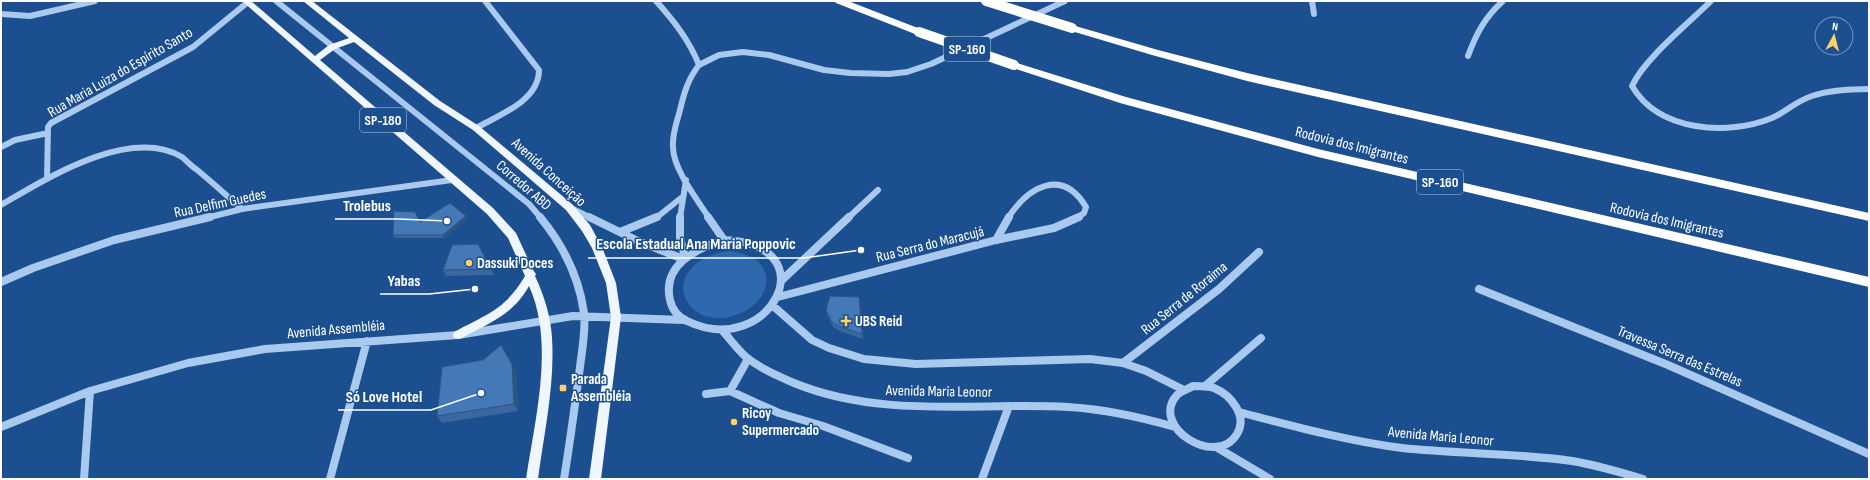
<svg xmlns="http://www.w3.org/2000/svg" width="1870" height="480" viewBox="0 0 1870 480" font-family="'Sofia Sans Condensed',sans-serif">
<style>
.green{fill:#2e69ad}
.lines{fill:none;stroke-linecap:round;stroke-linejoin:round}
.minor-far1{stroke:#a9c9ee;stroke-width:6}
.minor{stroke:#a9c9ee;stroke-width:8}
.major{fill:#f0f6ff;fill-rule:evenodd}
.highway{fill:#fff;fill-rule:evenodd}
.highway-bridge{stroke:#fff;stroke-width:10}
.wall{fill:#3a679d}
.shaded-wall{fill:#305480}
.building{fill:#4478b7;stroke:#305480}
.poi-dot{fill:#ffd166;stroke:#1b4f8f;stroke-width:1.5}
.labels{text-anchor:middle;stroke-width:3;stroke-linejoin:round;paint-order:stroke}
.shield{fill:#1b4f8f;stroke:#bbcadd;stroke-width:1}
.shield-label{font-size:14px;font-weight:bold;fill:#fff}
.street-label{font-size:15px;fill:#fff;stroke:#1b4f8f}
.poi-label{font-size:15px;font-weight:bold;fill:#fff;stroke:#1b4f8f;text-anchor:start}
.leader{fill:none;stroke:#fff;stroke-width:1.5}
.callout-dot{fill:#fff;stroke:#1b4f8f;stroke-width:1.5}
.callout-label{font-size:16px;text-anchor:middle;font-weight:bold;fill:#fff;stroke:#1b4f8f;stroke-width:3;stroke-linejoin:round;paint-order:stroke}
</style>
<rect width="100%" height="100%" fill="#1b4f8f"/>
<path class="green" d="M727,251C788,255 772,314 721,318C715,318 706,317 700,314C677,300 678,275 701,260C708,255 718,253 727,251Z"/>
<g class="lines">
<path class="minor-far1" d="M276,1L529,204L541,218
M656,1C674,21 689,40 699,65C688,79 684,93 680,110C677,122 672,134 673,147C673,169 697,199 709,218
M1312,1L1314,14
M1711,1C1689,23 1644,59 1632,86C1659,132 1728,136 1772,118C1786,112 1796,101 1812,96C1830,90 1850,89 1869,89
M1,14L30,16L95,1
M1468,56C1476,34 1485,17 1503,1
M699,65L719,55L743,52L769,55L824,70L850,73L889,74L907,72L931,64L1065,1
M476,128C499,115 539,101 539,70L485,1
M1,147L15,140L48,133
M47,179L48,127L51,123L193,47L248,2
M1,205C46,179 129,126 182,157C187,161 191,166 196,169C212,182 227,196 242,209
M571,208L591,218
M206,218L242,209L452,180
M656,218L681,198
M680,218L686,180
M848,218L878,190
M1008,218C1028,187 1062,167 1086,207L1084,213L1077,218"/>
<path class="minor" d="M540,217C563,245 579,276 584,313C586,330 582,350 580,367C575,405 570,442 564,479
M589,217L638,241L683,259
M680,217V238L685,257
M708,217L724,240
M620,232L657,217
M724,240C830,244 770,361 687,321C678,317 672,309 670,300C662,265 695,249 724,240Z
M996,240L1009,217
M996,240L1054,228L1079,217
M782,280L849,217
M1,282L33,268L114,240L210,217
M1479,289L1668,365L1869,454
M778,297L996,240
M772,305L812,340L829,348L864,359L916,364L1090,359L1123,363L1146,371L1184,390
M722,330C730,339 737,349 746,357C761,369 778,376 794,383C882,419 976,402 1068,407C1104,409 1140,417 1175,427
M1123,363L1219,289L1259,252
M1193,386C1200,386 1208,386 1214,388C1231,395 1248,416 1237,434C1216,469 1149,426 1177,395C1181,391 1188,389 1193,386Z
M1205,386L1261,338
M730,391L748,359
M706,394L730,391L779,413L823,426L908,458
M1239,412C1293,426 1347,441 1402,448C1459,454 1516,453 1572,461C1596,465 1620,472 1643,479
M1,427L90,391L188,363L265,349L458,335L573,316L683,320
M1216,447L1270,479
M84,479L90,391
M330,479L367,341
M982,479L1009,406"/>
<path class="major" d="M242,1H251L315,56L329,45L349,38L303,1H312L440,101L479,126L572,204L590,225L602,247L616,283L621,317L601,479H589L611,317L606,283L592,248L582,231L566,210L473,130L434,105L354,42L335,49L320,60L493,208L516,233L533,270L536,274L535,276C544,295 551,317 552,338C555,385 544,433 538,479H526C535,419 555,343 529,286C513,315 489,323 462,338L458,339L454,338L453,335L454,332C487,314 505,310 525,276L508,238L487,214Z"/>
<path class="highway" d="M834,1H848L923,30L924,32L923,34H915L836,3Z
M1072,25L1158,50L1247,73L1869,213V221L1247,81L1152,55L1068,30L1067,28L1068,26Z
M1014,62L1126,97L1318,149L1869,277V287L1318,157L1120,103L1010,67L1009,65L1010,63Z"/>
<path class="highway-bridge" d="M986,1L1072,28
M919,32L1014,65"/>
</g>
<path class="wall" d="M468,219L444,238H395L393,235L420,222Z
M478,244L494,275L446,276L443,270Z
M859,297L863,339L842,332L833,327L827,315L826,310Z
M516,371L518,411L442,423L437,416Z"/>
<path class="shaded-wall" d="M466,216L468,219L444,238L443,235Z
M501,345L516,371L518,411L514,404Z"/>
<path class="building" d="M450,203L466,216L443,235H393L394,211L415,212L420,222Z
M478,244L491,269L443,270L452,245Z
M830,296L859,297L862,334L841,327L832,322L826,310Z
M501,345L512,364L514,404L437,416L442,367L483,360Z"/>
<g class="poi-dot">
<circle cx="469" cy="263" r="4"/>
<path d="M844 315h4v4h4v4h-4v4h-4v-4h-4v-4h4z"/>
<rect x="559" y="384" width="8" height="8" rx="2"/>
<circle cx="734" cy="422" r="4"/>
</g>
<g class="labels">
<g class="shield">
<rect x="944" y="37" width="46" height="24" rx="3"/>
<rect x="360" y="108" width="46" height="24" rx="3"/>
<rect x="1417" y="170" width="46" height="24" rx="3"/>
</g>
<g class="shield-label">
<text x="967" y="54">SP-160</text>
<text x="383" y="125">SP-180</text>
<text x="1440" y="187">SP-160</text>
</g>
<g class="street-label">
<text transform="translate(120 72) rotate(-30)" y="5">Rua Maria Luiza do Espírito Santo</text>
<text transform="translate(1352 145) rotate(14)" y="5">Rodovia dos Imigrantes</text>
<text transform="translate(549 172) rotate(42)" y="5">Avenida Conceição</text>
<text transform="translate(524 185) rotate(41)" y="5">Corredor ABD</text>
<text transform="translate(220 203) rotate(-12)" y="5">Rua Delfim Guedes</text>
<text transform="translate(1667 220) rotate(13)" y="5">Rodovia dos Imigrantes</text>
<text transform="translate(930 244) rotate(-14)" y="5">Rua Serra do Maracujá</text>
<text transform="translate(1184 298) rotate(-39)" y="5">Rua Serra de Roraima</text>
<text transform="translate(336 329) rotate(-5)" y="5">Avenida Assembléia</text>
<text transform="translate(1680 356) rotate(23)" y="5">Travessa Serra das Estrelas</text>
<text transform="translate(939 391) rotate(1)" y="5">Avenida Maria Leonor</text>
<text transform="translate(1441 436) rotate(5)" y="5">Avenida Maria Leonor</text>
</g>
<g class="poi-label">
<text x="477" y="268">Dassuki Doces</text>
<text x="855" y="326">UBS Reid</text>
<text x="571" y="384">Parada<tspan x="571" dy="17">Assembléia</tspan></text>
<text x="742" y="418">Ricoy<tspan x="742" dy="17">Supermercado</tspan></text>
</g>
</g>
<path class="leader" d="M447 221L398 219H335M861 250L804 258H588M475 289L429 294H380M481 393L431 410H338"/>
<g class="callout-dot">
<circle cx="447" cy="221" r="4"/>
<circle cx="861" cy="250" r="4"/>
<circle cx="475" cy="289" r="4"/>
<circle cx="481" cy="393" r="4"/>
</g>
<g class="callout-label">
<text x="367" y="211">Trolebus</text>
<text x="696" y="249">Escola Estadual Ana Maria Poppovic</text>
<text x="404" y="286">Yabas</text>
<text x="384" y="402">Só Love Hotel</text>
</g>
<rect width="1870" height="480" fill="none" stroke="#ffffff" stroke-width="4"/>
<g transform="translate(1834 36) rotate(7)"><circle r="19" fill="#1b4f8f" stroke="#7695bc"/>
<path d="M0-3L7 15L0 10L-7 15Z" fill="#ffd166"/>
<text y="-6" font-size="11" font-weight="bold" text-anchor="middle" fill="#ffffff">N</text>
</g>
</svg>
